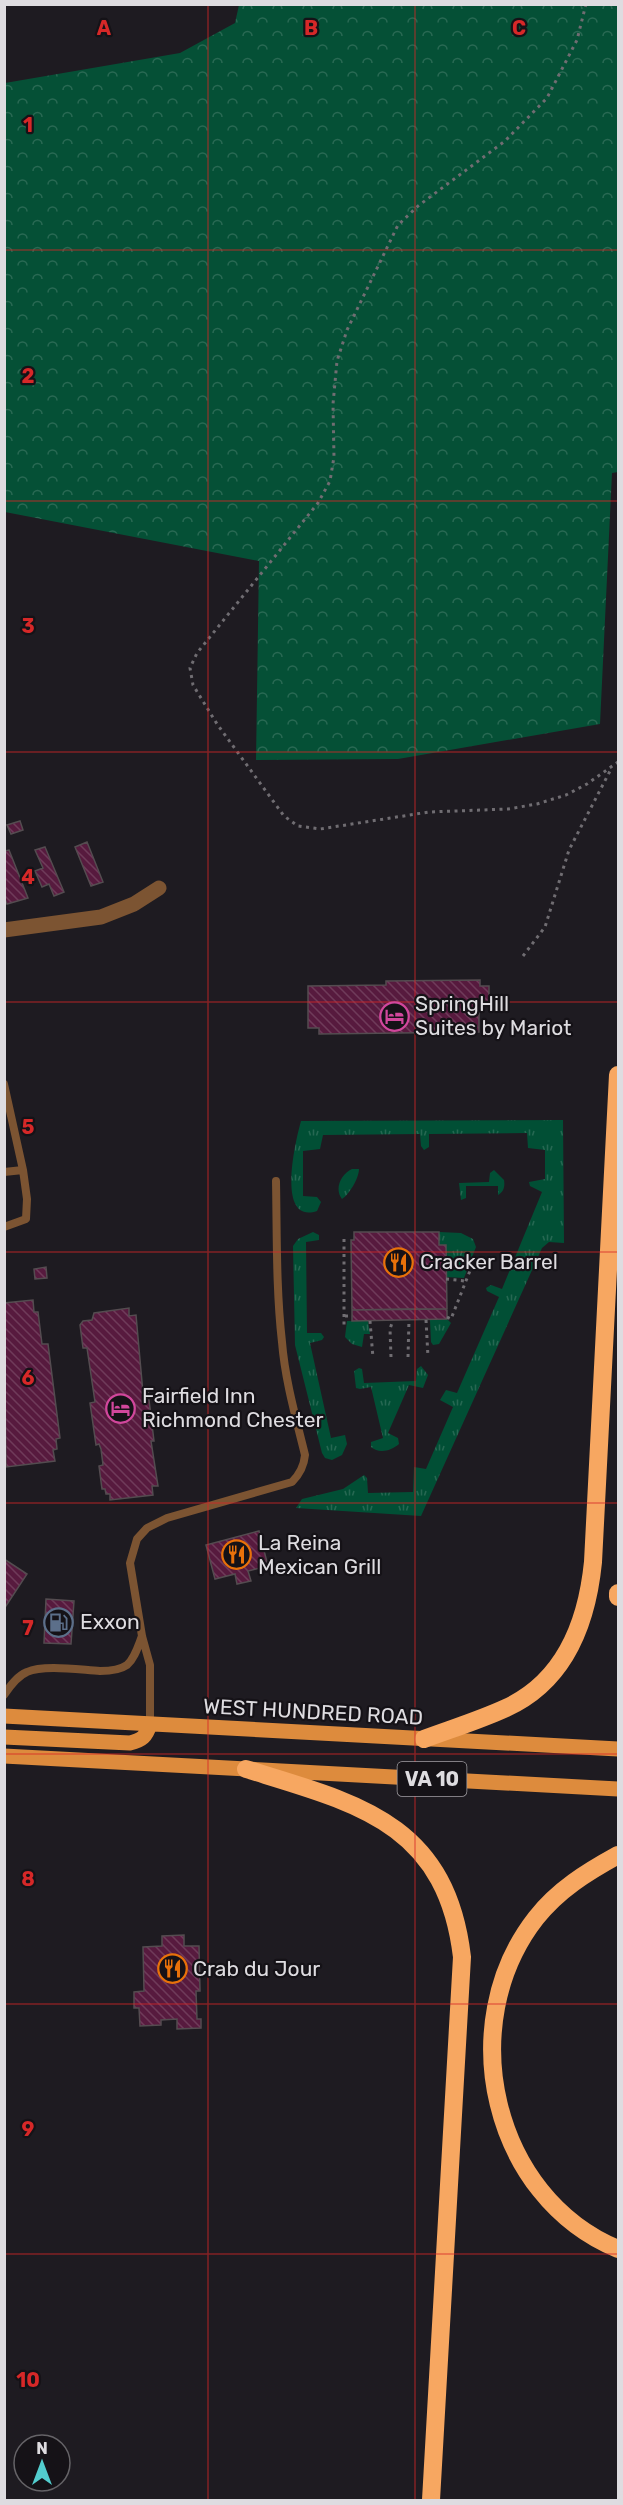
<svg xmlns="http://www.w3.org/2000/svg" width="623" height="2505" viewBox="0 0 623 2505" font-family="Rubik,sans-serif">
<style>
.grass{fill:url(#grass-tufts)}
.forest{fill:url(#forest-crowns)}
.building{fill:url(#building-back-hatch);stroke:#544c50;stroke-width:1.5}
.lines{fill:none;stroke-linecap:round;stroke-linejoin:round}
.path{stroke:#706d72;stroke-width:3;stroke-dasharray:3 4.5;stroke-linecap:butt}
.service{stroke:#7c5432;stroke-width:8}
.minor{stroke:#7c5432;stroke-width:15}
.primary{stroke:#dd8b3d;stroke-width:15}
.motorway{stroke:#f7a761;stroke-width:18}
.grid{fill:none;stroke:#d62828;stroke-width:1.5;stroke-opacity:0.55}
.labels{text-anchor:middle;stroke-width:4.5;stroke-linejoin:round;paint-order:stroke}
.shield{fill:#151217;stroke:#a29fa4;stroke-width:1.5}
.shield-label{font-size:20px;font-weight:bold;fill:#dedce0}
.poi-label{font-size:21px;fill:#dedce0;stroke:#151217;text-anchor:start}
.street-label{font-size:21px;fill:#dedce0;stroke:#151217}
.grid-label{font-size:20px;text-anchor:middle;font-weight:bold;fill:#d62828;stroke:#151217;stroke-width:4.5;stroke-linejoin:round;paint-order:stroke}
</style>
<defs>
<pattern id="grass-tufts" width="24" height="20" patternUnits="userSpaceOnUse" patternTransform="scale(1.5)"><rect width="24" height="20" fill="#014f35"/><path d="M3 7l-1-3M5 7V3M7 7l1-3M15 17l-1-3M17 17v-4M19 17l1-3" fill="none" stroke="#266852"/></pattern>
<pattern id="forest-crowns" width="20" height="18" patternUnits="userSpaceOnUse" patternTransform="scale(1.5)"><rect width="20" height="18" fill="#055036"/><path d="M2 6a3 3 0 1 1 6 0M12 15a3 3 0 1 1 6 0" fill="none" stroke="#296953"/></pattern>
<pattern id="building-back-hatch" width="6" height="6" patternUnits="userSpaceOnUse" patternTransform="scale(1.5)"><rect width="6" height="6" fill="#571a3e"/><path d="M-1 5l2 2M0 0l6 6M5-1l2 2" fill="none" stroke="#6f3b5a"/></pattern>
</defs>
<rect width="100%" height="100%" fill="#1e1b21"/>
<path class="grass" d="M563,1120L564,1243L549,1242L542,1248L421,1516L296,1508L302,1499L343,1489L364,1475L367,1478L368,1493L413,1492L414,1467L426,1469L453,1407L440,1400L446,1390L457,1393L499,1297L487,1291L486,1288L491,1285L502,1289L542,1192L530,1186L529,1182L545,1179V1150L528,1148L527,1133L429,1134V1147L424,1150L421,1146L420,1134L323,1135L320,1149L303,1151V1196L317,1197L321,1202L317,1211C275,1225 296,1139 301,1121Z
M352,1169H359C359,1178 349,1195 342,1199C334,1189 341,1174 352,1169Z
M494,1170L504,1180C505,1186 504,1192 498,1195V1186H466V1198L461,1200L459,1183L489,1182L490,1173Z
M313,1232L319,1235V1240L306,1242L307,1333H321L324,1337L322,1340L310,1343L331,1438L345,1435L347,1444L342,1455L332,1460L325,1458L322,1453L295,1345L293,1246L298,1239Z
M439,1232L461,1233L473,1239L476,1247L464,1278L446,1277V1245H439Z
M447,1319L451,1323L439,1344L433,1345L431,1342L430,1320Z
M347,1321H368L370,1334H364L362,1347L352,1344L345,1337Z
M421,1366L428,1375L423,1388L409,1385L388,1433L398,1438L399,1444C391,1451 379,1454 371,1447V1442L383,1438L371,1387L360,1389L356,1388L354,1371L359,1368L362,1369L364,1383L416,1381L417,1369Z"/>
<path class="forest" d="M239,5H618V472L612,473L600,724L398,759L256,760L259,561L5,512V83L180,53L235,23Z"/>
<path class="building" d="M20,821L23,830L11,834L7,825Z
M87,842L103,882L91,886L75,847Z
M45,847L64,892L54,896L49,884L42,887L35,871L43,868L35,850Z
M9,850L28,898L7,904L4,897V851Z
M480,980V986H489V1004H479V1032L319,1034V1028H308V986L386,985V981Z
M354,1232H439V1245H446L447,1309L352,1310L351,1240H354Z
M46,1267L47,1278L35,1279L34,1269Z
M33,1300L34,1312H38L42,1344H48L60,1438L56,1439L57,1449L53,1450L55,1461L6,1467L4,1303Z
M129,1308V1316L136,1315L143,1393L148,1392L154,1441H151L158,1486H152L153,1495L110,1500V1494H106L105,1489H102L99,1466L103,1465L101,1449L99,1444L96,1445L90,1403L95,1402L87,1348H83L80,1325L83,1321L92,1320L94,1313Z
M403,1309H447V1319L352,1321V1310Z
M259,1531L268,1566L248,1571L251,1581L237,1584L235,1574L215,1579L206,1545Z
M4,1559L27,1574L4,1609Z
M46,1599L74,1601L71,1644L44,1643Z
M184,1935V1946H199L200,1991H196L197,2019H201V2028L177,2029V2019L161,2020V2025L140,2026L139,2008H134V1992L144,1991L143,1947L162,1946V1936Z"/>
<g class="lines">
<path class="path" d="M586,4L577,40L547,98L505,141L418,206L398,225L347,330L337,361L333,404L334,457L330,481L318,503L197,653L190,668L193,685L217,724L284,816L298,826L320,829L429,812L508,809L537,804L566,795L587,784L618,762
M523,956L545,927L569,850L610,771
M344,1239V1329
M446,1279L465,1281
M345,1316H352
M447,1317L451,1319L475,1258
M426,1320L428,1357
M370,1321L373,1358
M391,1357L390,1329L393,1320
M408,1357L409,1320"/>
<path class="service" d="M4,1084L23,1170L27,1199L26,1219L4,1227
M4,1172L23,1170
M4,1695C10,1686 17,1676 27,1672C44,1664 81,1670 100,1671C109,1671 120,1670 127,1665C135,1658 138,1646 142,1636
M150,1724V1665L142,1636L130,1563L137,1539L147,1528L167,1518L292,1482C300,1474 304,1466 305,1455C296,1418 285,1380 282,1342C276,1289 277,1235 276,1181"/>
<path class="minor" d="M4,930L101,917L134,904L159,888"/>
<path class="primary" d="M4,1716L618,1749
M4,1737L130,1743C142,1740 146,1737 150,1724
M4,1756L618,1789"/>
<path class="motorway" d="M618,1593V1597
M424,1739C451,1729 480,1720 506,1708C565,1681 587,1622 593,1562L618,1075
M246,1769C356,1803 446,1822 462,1957L431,2500
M618,1855C587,1872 558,1890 536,1918C453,2024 492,2197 618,2249"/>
</g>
<path class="grid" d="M208,4V2500M415,4V2500M4,250H618M4,501H618M4,752H618M4,1002H618M4,1252H618M4,1503H618M4,1754H618M4,2004H618M4,2254H618"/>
<defs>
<symbol id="hotel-ring" viewBox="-11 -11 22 22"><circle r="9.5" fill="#151217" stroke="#d1479c" stroke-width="1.5"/><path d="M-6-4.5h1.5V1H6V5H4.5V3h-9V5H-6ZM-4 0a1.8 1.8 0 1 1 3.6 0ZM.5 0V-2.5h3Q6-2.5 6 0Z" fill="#d1479c"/></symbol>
<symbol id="restaurant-ring" viewBox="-11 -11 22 22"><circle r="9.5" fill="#151217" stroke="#e8710a" stroke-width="1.5"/><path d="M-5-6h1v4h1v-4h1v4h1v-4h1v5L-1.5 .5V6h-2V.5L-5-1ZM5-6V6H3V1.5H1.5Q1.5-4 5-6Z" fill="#e8710a"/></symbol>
<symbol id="fuel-ring" viewBox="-11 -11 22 22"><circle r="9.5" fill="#151217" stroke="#5c6f8a" stroke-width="1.5"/><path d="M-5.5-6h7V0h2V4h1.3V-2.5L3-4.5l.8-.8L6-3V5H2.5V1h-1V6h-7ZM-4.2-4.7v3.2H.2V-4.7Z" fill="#5c6f8a"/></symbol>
</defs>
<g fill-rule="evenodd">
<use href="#hotel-ring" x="378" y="1000" width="33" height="33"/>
<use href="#restaurant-ring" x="382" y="1246" width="33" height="33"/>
<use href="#hotel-ring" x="104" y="1392" width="33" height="33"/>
<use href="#restaurant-ring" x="220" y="1538" width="33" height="33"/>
<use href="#fuel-ring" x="42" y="1606" width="33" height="33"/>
<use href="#restaurant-ring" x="156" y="1952" width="33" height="33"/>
</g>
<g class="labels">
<rect class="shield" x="397.5" y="1762" width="69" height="34" rx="4.5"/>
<g class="shield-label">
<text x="432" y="1786">VA 10</text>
</g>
<g class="poi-label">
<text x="415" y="1011">SpringHill<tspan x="415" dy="24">Suites by Mariot</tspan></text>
<text x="420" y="1269">Cracker Barrel</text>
<text x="142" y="1403">Fairfield Inn<tspan x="142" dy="24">Richmond Chester</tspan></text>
<text x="258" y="1550">La Reina<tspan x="258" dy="24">Mexican Grill</tspan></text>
<text x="80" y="1629">Exxon</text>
<text x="193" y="1976">Crab du Jour</text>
</g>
<g class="street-label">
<text transform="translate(313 1712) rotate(3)" y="7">WEST HUNDRED ROAD</text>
</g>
</g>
<g class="grid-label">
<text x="104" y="35">A</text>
<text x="311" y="35">B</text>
<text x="519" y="35">C</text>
<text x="28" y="132">1</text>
<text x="28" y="383">2</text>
<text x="28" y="633">3</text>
<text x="28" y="884">4</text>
<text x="28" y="1134">5</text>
<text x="28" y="1385">6</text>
<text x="28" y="1635">7</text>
<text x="28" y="1886">8</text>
<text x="28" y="2136">9</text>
<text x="28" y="2387">10</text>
</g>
<rect width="623" height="2505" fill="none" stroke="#dedce0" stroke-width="12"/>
<g transform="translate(42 2463)"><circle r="28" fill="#151217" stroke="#656367" stroke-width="1.5"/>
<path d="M0-4.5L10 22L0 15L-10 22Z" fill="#52cdce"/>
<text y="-9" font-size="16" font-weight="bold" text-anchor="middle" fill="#dedce0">N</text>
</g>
</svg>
